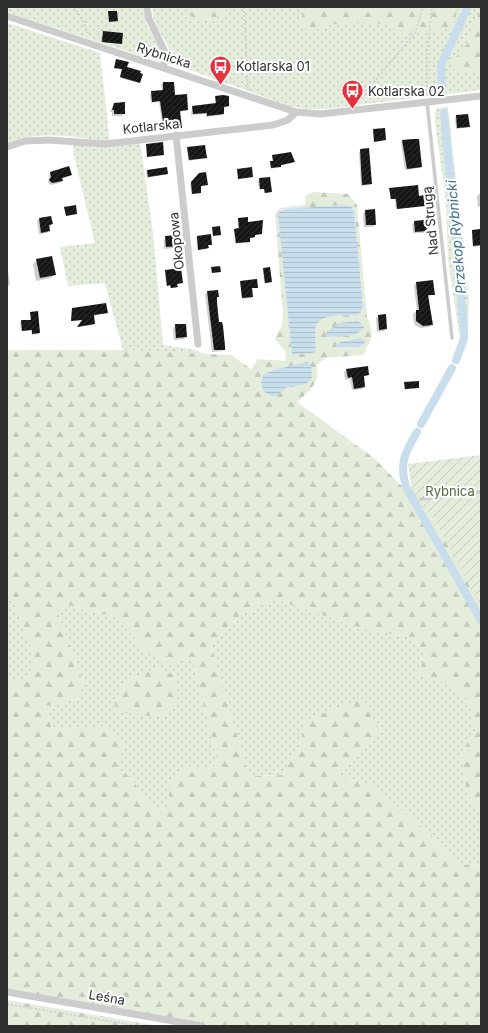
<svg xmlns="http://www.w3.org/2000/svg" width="488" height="1033" viewBox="0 0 488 1033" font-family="Inter,sans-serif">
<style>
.grass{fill:url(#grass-dots);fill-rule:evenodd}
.forest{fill:url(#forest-firs);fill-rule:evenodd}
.garden{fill:url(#garden-furrows)}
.water{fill:url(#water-rules)}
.shadow{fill:#0003}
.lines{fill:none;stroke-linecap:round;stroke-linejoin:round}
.canal{stroke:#c8deec;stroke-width:8}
.building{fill:url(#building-hatch)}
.path{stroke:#ccc;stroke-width:1.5;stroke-dasharray:2 2;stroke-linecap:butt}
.lane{stroke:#ccc;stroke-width:3.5}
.street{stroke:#ccc;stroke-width:7}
.labels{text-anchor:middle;stroke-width:4;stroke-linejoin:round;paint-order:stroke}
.street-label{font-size:13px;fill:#2f2f2f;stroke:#fff}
.poi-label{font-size:13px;fill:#2f2f2f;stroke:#fff;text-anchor:start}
.park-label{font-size:13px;fill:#516a3c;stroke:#fff}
.water-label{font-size:14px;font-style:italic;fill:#3c6f91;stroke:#fff}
</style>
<defs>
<pattern id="grass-dots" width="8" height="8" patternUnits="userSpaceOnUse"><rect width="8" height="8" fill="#e4ecdc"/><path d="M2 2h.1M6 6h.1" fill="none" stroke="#c4cbbd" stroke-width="1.8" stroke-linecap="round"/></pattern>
<pattern id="forest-firs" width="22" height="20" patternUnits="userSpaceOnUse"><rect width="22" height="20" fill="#e4ecdc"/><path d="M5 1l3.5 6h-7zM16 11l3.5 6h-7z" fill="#c4cbbd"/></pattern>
<pattern id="garden-furrows" width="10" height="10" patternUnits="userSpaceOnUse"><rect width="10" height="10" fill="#e4ecdc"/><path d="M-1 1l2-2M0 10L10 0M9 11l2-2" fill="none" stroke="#c4cbbd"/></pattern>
<pattern id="water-rules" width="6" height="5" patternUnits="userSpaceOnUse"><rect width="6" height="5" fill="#c8deec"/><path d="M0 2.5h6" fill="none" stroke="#acbfcb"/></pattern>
<pattern id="building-hatch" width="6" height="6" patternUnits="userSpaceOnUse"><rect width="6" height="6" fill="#161616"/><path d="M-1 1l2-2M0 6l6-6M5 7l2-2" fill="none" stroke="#303030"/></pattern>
</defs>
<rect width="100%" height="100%" fill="#fff"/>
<path class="grass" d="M7,7H145L146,24L161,48L160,62L7,12Z
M153,7H481V90L325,109H306L289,106L171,63C173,41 150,30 153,7Z
M7,23L100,53L110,143C81,136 34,130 7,144Z
M448,107L469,299L468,331L462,335L459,333L448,259L446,202L435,122V113L437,108Z
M74,142H140L153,233L163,345L196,350L204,354L123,350L105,283L68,286L60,247L95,243L73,151Z
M274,599L364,629L414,638L427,655L417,674L450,684L468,699L476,730L461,753L467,795L481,809V866L461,864L426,830L372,786L339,776L361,751L306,720L299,747L282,775L255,776L247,771L211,645L241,615Z
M7,600L13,601L35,661L28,678L7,682Z
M65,603L88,612L114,616L146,651L192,656L218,764L208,769L185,766L176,774L170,809L154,808L129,776L116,768L123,747L104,726L53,729L45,706L79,699L83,681L57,611ZM157,668L176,675L114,701L129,679Z"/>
<path class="forest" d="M228,7L221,17L204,20L192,18L185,8Z
M307,7H458L453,26C435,35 417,27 399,36L386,24L353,22L329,25L307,32L299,22Z
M481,7V69L472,73L453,70V61L467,44Z
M313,192L348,194L357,205L367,317C376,335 370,338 364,355L326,358L316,365C322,381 308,393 297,402L374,458L435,520L479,603L481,608V809L467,795L461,753L476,730L468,699L450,684L417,674L427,655L414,638L364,629L274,599L241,615L211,645L247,771L255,776L282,775L299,747L306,720L363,698L379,730L339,776L372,786L426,830L461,864L481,866V1026H215L7,991V682L28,678L35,661L13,601L7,600V350H123L231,355L251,369L258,359L286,361L285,351L275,339L282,325L283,316L275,213L280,208L306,205L305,196ZM344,205L351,206L354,211L363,306L361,312L358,315C343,316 323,312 315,327L316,351L292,355L278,216L286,209ZM359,338L365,344L357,347H336L340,342ZM65,603L88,612L114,616L146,651L171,666L192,656L218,764L208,769L185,766C168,779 168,788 170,809L154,808L129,776L116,768L123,747L117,735L104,726L52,729L45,706L79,699L83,681L57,611Z
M157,668L176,675C185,728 156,716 118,712L114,701L129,679Z
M7,1000L159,1026H7Z"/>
<path class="garden" d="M481,455V608L435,520L413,498L408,464Z"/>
<path class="water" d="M344,205L351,206L354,211L363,306L361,312L358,315C343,316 323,312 315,327L316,351L312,353L292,355L278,216L280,212L286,209Z
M358,321L364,327C359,337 341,336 331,337H327L326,333L339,323Z
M359,338L364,340L365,344L357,347H336L340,342Z
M307,362L311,364L312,378L306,384L287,387L274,397L264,392L261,384L263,375L274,370Z"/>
<path class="shadow" d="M103,32L121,44L101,42Z
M116,61L141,74L139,83L120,78L122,70L114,68Z
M163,83L187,110L180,112L181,128L179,130H173L172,124L162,123L159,102L151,103L150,94L162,91L161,85Z
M216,97L228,106L223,108L222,115L206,117V114L191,115L192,107L215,104Z
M114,104L124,113L122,116H112V112H110Z
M467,115L469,127L456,129L455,117Z
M402,141L421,167L419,168L405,170L401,142Z
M187,148H188L206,158L188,161Z
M361,150L371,184L370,185L361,186L359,152Z
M273,156L293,162L271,169L270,163L273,162Z
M238,170L252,177L238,179Z
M146,171H147L167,174L147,178Z
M50,173L71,175L61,179L60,183L50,185L48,182Z
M199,174L207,185L200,186L199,193L192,194L190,184Z
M269,178L271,192L264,193V189L259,190L258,180Z
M390,189L418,197L424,206L396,209L395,199H390Z
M481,193V206L478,207L477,196Z
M366,211L375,224L373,227H364L363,213Z
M39,219L52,224L47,233L39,234L37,221Z
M238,219L247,223L261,233L254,235L253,238H249V242L235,244L234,231L238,230Z
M415,222L426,230L423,233H413L412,224Z
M472,231L481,237V246L473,247Z
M166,237L177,246L174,248L164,249V240Z
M196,237H197L211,244L207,245V249L198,250Z
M37,260L55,274L51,278L36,281L33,264Z
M7,264L10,285L7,286Z
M263,269L271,282L270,283H264Z
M165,271L182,283L176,284V288H170V286H166Z
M241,282L257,287L251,289V298L242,299Z
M416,283L433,294L428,297L432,324L429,327L420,328L414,324L413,314L417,311L414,286Z
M217,291L218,296L216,298L218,323L224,349L222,351L212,352L205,294Z
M72,309L107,313L93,316V325L78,327L83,320L71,321Z
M31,313L39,333L38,334L32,335L31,330L21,331L20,322L30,321Z
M378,316L386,328L384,331L377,332L376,318Z
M176,325L186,337L184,339L174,340L173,328Z
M347,370L368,374L363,377L364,387L362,389L352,390L350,379L345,380L344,372Z
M405,383L418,387L404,390Z"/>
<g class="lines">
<path class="canal" d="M442,91L441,65L468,7
M444,113L464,329V339L456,360
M421,424L452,368
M417,432C405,453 399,463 406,487L481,620"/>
</g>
<path class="building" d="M108,11H117L118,21L109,22Z
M103,31L123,33L122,44L102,42Z
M116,59L129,62L127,67L141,71L140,73L143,74L140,83L120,77L122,69L114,68Z
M163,82H174L175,95L187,94L188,110L180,111L182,128L174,129V122L163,121L160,101L152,102L151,91L163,90Z
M223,95L229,96V106L224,107V114L207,116V113L193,114L192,106L216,103L215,96Z
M125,102V114H114V110H112L114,103Z
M468,114L470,127L457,128L456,115Z
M385,128L386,140L374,142L373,129Z
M413,139H419L422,167L407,169L402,140Z
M163,142L164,155L147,157L146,144Z
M205,145L207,158L189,160L187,147Z
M369,148L372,184L362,185L360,149Z
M291,152L295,162L281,165V167L271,168L270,161H273L272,155Z
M69,166L72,175L62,178L63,181L52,183L49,180L51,177L50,172Z
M167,167L168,174L148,177L147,170Z
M252,167L253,177L238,179L237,169Z
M206,172L208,185L201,186V193L192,194L191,182L199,173Z
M270,177L272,192L265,193L264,189H260L259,178Z
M418,185L419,196L424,195L425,206L397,209L396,199H391L389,188Z
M76,205L77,214L66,216L64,207Z
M375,209L376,225H366L365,210Z
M51,216L53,224L49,225L50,231L41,233L39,218Z
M248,217V222L263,220L262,234L255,235V237L250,238V242L236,243L234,229L239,228L238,218Z
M424,220V222H426L427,231L415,232L414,221Z
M220,226L221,235L213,236L212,227Z
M480,229L481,245L473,246L472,230Z
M211,234L212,245H208L209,248L198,250L197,236Z
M177,235L178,246L166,247L165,236Z
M52,256L56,275L40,278L36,259Z
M220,266L221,272L212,273L211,267Z
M270,267L272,282L265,283L263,268Z
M181,268L183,283L177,284L178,287L171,288L170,285L167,286L165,270Z
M257,279L258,288H252L253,297L242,298L240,281Z
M433,280L435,295H428L433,325L423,326L416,321V310H419L416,282Z
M218,290L219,297H217V302L219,322H222L223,326L225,346V350H214L207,291Z
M106,303L108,313L94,315L95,324L77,327L82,320L71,321L72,308Z
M38,311L40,333L32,334V330L22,331L21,320H31L30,312Z
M386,314L387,329L379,330L378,315Z
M175,324H186L187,337L176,338Z
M368,366L369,375L364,376L365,387L354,389L352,377L348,378L346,369Z
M419,381V388L405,389L404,382Z"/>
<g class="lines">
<path class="path" d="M74,7L83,21L89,35
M244,7L248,89
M427,95V55L432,7
M349,103L368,89L415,33L423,7
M7,1004L138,1026"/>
<path class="lane" d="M427,102L452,338
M421,499L481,492"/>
<path class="street" d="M147,7L149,19L166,54L163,67
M7,16L296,112L320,114L481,96
M176,135L198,344
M7,147L25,141L49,140L105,144L273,125L288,120L296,112
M7,992L202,1026"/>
</g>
<defs>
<symbol id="bus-pin" viewBox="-11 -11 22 30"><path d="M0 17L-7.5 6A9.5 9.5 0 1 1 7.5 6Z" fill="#e5313c" stroke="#fff"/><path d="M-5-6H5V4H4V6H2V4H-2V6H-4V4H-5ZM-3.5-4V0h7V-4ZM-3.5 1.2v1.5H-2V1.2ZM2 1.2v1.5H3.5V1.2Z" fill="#fff"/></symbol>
</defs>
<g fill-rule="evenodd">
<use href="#bus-pin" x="208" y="54" width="25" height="34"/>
<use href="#bus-pin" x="340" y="78" width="25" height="34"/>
</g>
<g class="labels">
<g class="street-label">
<text transform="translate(164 55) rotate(18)" y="5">Rybnicka</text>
<text transform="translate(151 126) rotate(-6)" y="5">Kotlarska</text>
<text transform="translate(430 221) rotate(-96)" y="5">Nad Strugą</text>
<text transform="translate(176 241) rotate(-96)" y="5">Okopowa</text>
<text transform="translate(107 997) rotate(10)" y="5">Leśna</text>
</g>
<g class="poi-label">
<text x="236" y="71">Kotlarska 01</text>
<text x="368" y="96">Kotlarska 02</text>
</g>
<g class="park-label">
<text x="450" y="496">Rybnica</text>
</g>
<g class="water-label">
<text transform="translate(456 237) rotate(-95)" y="5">Przekop Rybnicki</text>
</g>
</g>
<rect width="488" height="1033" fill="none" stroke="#2f2f2f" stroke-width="16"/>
</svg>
